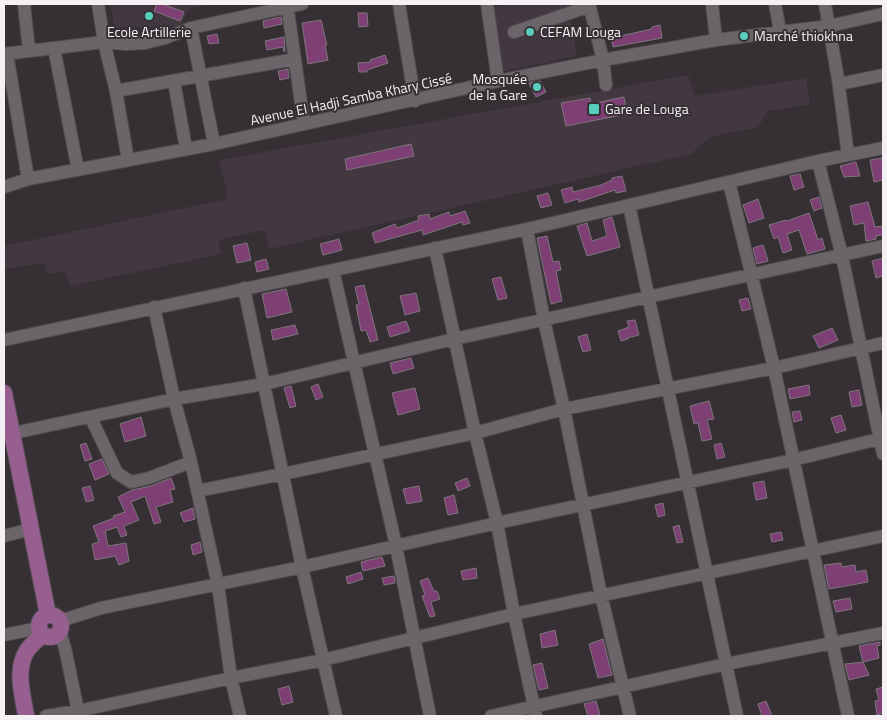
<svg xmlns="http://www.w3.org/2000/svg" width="887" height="720" viewBox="0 0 887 720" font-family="'Titillium Web',sans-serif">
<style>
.built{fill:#433740}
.building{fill:#7d3f74;stroke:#7d767b}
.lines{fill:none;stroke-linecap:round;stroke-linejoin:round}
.minor-casing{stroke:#514c50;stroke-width:14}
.major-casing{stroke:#514c50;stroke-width:18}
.minor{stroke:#6b6469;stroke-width:12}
.major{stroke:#975f8f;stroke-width:16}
.poi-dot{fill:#59cebe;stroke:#363035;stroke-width:2}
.labels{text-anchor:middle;stroke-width:4;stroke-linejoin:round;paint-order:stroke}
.poi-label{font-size:14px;fill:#f4f0f3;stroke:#363035;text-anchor:start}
.street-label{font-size:14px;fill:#f4f0f3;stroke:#363035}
</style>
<rect width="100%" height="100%" fill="#363035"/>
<path class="built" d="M110,4H214L189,8L180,26L119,28L114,24Z
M514,4H568L577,56L495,73L484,9Z
M688,75L695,96L806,78L810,104L768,111L758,127L710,137L691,154L269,249L264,230L219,240L221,254L70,286L65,271L47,274L44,263L4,269V246L228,199L219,160Z"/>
<path class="building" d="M157,4H162L184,12L180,21L154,11Z
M358,13H367L368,26L359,27Z
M281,17L282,24L264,28L263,21Z
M321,20L327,45H325L328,60L308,64L302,23Z
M660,25L662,38L613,47L611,38L652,29V27Z
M217,34L219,43L209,44L207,36Z
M284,37L285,51L284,52L283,47L267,50L265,41Z
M385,55L388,63L367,70V72H359L358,63L371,62L370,60Z
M288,69L289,78L280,80L278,71Z
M540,81L546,92L536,97L529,83Z
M624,97L627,114L566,126L561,103L590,98L591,104Z
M411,144L414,156L347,170L345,159Z
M882,158L883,180L874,182L870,160Z
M856,162L860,176L844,177L840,166Z
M800,174L804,187L794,190L790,176Z
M622,176L626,191L616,193L615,190L579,202L578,199L565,203L561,190L572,187L573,192L601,185L612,180V178Z
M548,193L552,205L541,208L537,196Z
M819,197L822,208L814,211L810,200Z
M758,199L764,218L749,223L743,205Z
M868,202L875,227L883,226V235L876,236V239L866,241L864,223L854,225L850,206Z
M465,211L470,223L463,225L462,222L423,235L422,230L375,243L372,233L395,224L397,228L419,220L418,216L429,214L430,219L449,212L450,216Z
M809,213L818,240L822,238L825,249L807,254L799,230L787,234L792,250L783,253L778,237L774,239L769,225L786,220L787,221Z
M612,217L620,247L587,256L577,226L587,223L592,241L607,236L603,220Z
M547,236L553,262L559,261L561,270L556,271L562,301L551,304L537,238Z
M339,239L342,250L323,255L320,244Z
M247,243L251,260L237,263L233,246Z
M763,245L768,261L757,264L753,248Z
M883,258V276L876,278L872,261Z
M266,259L269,269L257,272L255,262Z
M501,277L507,298L498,300L492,279Z
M364,285L378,340L370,342L366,330L361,331L356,305L359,304L355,287Z
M286,289L292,312L267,318L262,294Z
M416,293L420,311L405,315L400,296Z
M748,298L751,309L742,311L739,300Z
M635,320L639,335L627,338L628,339L621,341L618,331L629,327L627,321Z
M406,321L410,331L390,337L387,327Z
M295,325L298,334L273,340L271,330Z
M832,328L838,340L819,348L813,336Z
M587,334L591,350L583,352L578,337Z
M411,358L414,368L393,374L390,363Z
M318,384L323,397L316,400L311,387Z
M809,385L810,395L790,399L788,389Z
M291,386L296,406L290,408L284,388Z
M415,388L420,409L398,415L392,393Z
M859,390L862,405L852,407L849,392Z
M709,401L714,419L707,420L712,439L702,441L698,423L694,424L690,406Z
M800,411L802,420L794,422L792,412Z
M841,415L846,430L836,433L831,418Z
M141,417L146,436L125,442L120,424Z
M86,443L92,459L85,461L80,445Z
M721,443L725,457L717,459L714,445Z
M102,459L109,474L95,480L89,464Z
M171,478L175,489L170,490L173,502L156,507L161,522L154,524L145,496L131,502L139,520L124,526L127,535L121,537L117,527L105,531L108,546L126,543L129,561L119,565L115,556L95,560L92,544L99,542L93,526L114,518L113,516L125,512L118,497L132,490L151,486Z
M467,478L470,486L458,491L455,483Z
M764,481L767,498L756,500L753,483Z
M90,486L94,500L86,502L82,488Z
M419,486L422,501L407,504L403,489Z
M454,495L458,513L448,515L444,498Z
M663,503L665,515L658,517L655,505Z
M193,508L195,519L184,522L180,513Z
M679,525L683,542L677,543L673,527Z
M781,532L783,540L772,542L770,534Z
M200,542L202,552L193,555L191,545Z
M382,557L385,566L363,571L361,562Z
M841,563L842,567L855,565L856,572L866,570L868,582L829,589L824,565Z
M476,568L477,578L463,580L461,571Z
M361,572L363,579L348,584L346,577Z
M394,576L395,583L384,585L382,578Z
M428,578L434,591H437L440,599L431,602L435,616L430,617L422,596L425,595L420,581Z
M850,598L852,609L836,612L833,601Z
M555,630L558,645L542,648L540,634Z
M603,639L612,675L598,678L589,644Z
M880,642V645L877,646L879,658L863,662L859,646Z
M863,662L869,675L849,680L845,664Z
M542,663L548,688L539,690L533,665Z
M289,686L293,702L282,705L278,689Z
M883,687V713L877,715L875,701L879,700L876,689Z
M596,701L600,715L588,716L584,704Z
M766,701L772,716H762L758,704Z"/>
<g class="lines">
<defs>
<path id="minor" d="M24,4L29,51
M98,4L104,42L116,91L128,160
M287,4L304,124
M399,4L415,101
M487,4L498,81
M589,4L603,60L606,85
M712,4L716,40
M775,4L780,31
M825,4L838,79L848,155
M191,28L214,144
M514,32L590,6
M54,48L78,170
M4,54L104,42L126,44L145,43L165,38L191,28L302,4
M7,54L28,179
M174,81L186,149
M839,84L883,75
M116,91L295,59
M818,161L842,256L883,454
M729,182L774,368L848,716
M4,187L28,179L214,144L498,81L603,60L716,40L829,26L883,14
M629,205L737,716
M527,229L544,320L564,409L601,595L630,716
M435,248L475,433L497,523L514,614L536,716
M333,270L396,546L430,716
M244,288L302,567L336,716
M154,307L174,399L191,462L218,585L231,678L240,716
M4,340L527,229L818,161L883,148
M91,418L117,473L131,482L149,478L191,462
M4,435L174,399L264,384L454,339L883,246
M197,491L283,474L475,433L564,409L774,368L883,343
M4,536L31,529
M60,621L101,608L302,567L497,523L793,460L883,438
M60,632L65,648L79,716
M4,635L39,628
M46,716L78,711L231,678L323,660L514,614L883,536
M491,716L726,664L883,633"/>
<path id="major" d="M4,393L48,615
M39 626a11 11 0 1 1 22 0a11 11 0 1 1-22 0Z
M26,716C23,695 14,669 28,649C32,644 38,639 42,635"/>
</defs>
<use href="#minor" class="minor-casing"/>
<use href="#major" class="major-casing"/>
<use href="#minor" class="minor"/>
<use href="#major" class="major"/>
</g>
<g class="poi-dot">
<circle cx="149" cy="16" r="5"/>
<circle cx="530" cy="32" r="5"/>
<circle cx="744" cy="36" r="5"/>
<circle cx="537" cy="87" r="5"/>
<rect x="588" y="103" width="12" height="12" rx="2.5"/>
</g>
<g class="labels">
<g class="poi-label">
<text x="149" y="37" text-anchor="middle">Ecole Artillerie</text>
<text x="540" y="37">CEFAM Louga</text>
<text x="754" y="41">Marché thiokhna</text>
<text x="527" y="84" text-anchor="end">Mosquée<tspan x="527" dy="16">de la Gare</tspan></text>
<text x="605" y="114">Gare de Louga</text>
</g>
<g class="street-label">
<text transform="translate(351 99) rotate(-12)" y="5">Avenue El Hadji Samba Khary Cissé</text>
</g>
</g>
<rect width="887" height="720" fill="none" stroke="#f4f0f3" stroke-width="10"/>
</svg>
